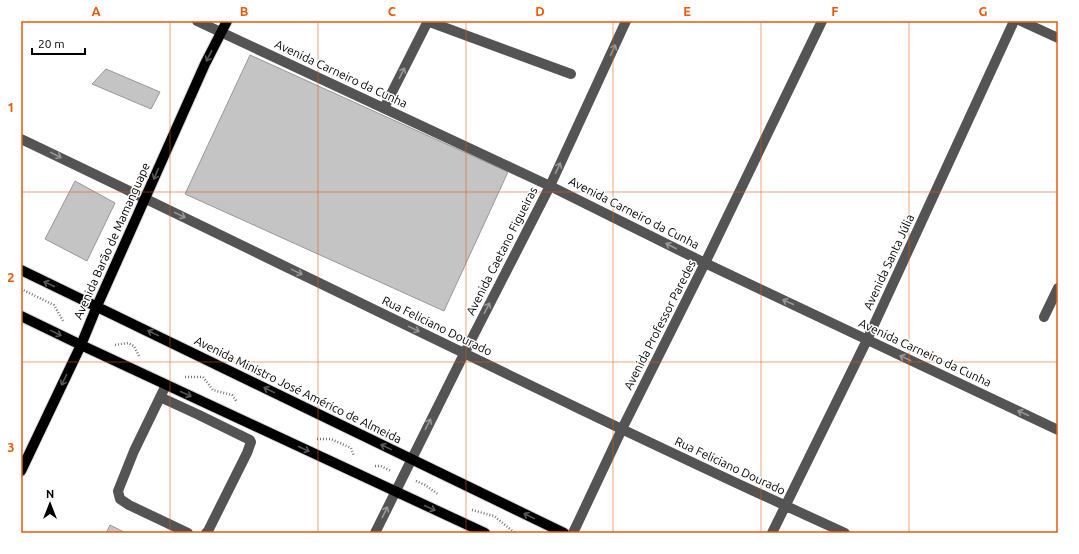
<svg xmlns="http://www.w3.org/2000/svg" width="1079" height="554" viewBox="0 0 1079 554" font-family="Ubuntu,sans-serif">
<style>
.building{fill:#c4c4c4;stroke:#989898}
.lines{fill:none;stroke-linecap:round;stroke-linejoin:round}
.major-casing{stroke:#dbdbdb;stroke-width:12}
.path{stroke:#767676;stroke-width:2.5;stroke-dasharray:1 2;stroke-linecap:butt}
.minor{stroke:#545454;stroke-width:10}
.major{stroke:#000;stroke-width:10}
.oneway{stroke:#989898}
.oneway2{stroke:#595959}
.grid{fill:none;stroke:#e8590c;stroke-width:1;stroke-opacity:0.55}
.labels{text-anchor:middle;stroke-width:3;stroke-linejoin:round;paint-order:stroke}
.street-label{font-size:12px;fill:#000;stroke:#fff}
.neatline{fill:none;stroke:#e8590c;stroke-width:1.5}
.grid-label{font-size:13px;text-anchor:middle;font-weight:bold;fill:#e8590c}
</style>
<rect width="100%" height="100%" fill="#fff"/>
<path class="building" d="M250,55L508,172L444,311L185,194Z
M106,69L160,92L151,109L92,84Z
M75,181L115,203L87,261L45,239Z
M110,525L126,533H106Z"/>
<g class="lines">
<defs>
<path id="major" d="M21,270L564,533
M21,316L81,345L485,533
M21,471L81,345L97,306L205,64L227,21"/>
</defs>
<use href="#major" class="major-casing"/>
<path class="path" d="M21,289L54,305L63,321
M115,345L128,343L134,346L139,356
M185,377H203L213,390L232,395L237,402
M317,439H331L351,448L354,456
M375,466H381L391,471
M416,481L425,485L439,495
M472,510L494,516L515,533"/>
<path class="minor" d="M197,21L550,186L705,263L1058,430
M427,21L571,74
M1021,21L1058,38
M384,108L428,21
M21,139C296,270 568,407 845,533
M1044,317L1058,288
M166,385L134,451L118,491L120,499L129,505L188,533
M160,397L199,415L250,440L251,442L247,453L208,531L206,533
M375,533L464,354L550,186L626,21
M573,533L622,429L705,263L822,21
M772,533L867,340L1014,21"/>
<use href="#major" class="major"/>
</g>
<defs><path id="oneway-shaft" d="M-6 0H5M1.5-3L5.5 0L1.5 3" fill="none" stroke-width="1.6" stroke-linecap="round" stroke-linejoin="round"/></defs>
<g class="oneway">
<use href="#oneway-shaft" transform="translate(613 50) rotate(-65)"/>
<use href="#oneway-shaft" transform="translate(402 73) rotate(-63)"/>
<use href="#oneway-shaft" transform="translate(56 155) rotate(26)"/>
<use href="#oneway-shaft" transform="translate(558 168) rotate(-65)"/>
<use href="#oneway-shaft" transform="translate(180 215) rotate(26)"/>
<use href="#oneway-shaft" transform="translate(671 246) rotate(-153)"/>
<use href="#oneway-shaft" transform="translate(297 272) rotate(26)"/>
<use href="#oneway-shaft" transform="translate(788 302) rotate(-155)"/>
<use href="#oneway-shaft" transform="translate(487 308) rotate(-63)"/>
<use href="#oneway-shaft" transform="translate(414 329) rotate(26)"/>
<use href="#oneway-shaft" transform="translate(905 358) rotate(-155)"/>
<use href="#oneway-shaft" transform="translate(1023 413) rotate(-155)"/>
<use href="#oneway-shaft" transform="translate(428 424) rotate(-63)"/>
<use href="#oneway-shaft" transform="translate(385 512) rotate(-64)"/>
</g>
<g class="oneway2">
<use href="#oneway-shaft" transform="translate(209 56) rotate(117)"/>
<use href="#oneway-shaft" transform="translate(156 174) rotate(114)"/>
<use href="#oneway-shaft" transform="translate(49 284) rotate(-155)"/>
<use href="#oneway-shaft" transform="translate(56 333) rotate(26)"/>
<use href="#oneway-shaft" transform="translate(153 333) rotate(-154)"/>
<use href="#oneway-shaft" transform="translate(64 380) rotate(115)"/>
<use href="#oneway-shaft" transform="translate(269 390) rotate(-154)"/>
<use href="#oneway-shaft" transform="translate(186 394) rotate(25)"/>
<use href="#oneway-shaft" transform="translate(386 447) rotate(-154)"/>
<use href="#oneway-shaft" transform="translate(304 449) rotate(25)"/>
<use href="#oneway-shaft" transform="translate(430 508) rotate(25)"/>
<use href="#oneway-shaft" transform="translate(529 516) rotate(-154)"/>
</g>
<path class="grid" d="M170,21V533M318,21V533M466,21V533M613,21V533M761,21V533M909,21V533M21,192H1058M21,362H1058"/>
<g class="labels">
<g class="street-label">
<text transform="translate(341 74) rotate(25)" y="4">Avenida Carneiro da Cunha</text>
<text transform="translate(634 213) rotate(27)" y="4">Avenida Carneiro da Cunha</text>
<text transform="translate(112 241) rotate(-66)" y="4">Avenida Barão de Mamanguape</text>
<text transform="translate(502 251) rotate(-63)" y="4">Avenida Caetano Figueiras</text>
<text transform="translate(889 262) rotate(-65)" y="4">Avenida Santa Júlia</text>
<text transform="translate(660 325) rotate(-63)" y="4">Avenida Professor Paredes</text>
<text transform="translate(437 326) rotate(26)" y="4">Rua Feliciano Dourado</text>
<text transform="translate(925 353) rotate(25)" y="4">Avenida Carneiro da Cunha</text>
<text transform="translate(298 390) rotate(26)" y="4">Avenida Ministro José Américo de Almeida</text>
<text transform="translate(730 466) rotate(25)" y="4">Rua Feliciano Dourado</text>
</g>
</g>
<rect width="1079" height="554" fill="none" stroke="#ffffff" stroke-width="44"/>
<g transform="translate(50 504)" stroke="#ffffff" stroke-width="3" paint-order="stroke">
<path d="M0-3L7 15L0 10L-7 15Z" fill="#000000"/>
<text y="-6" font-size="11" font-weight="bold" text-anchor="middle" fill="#000000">N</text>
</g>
<path d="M32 48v6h53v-6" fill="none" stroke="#000000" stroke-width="2"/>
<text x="38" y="48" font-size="12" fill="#000000" stroke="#ffffff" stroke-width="3" paint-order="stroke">20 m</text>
<rect x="22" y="22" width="1035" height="510" class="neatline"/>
<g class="grid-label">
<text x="96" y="16">A</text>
<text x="244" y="16">B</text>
<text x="392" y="16">C</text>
<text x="540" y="16">D</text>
<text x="687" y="16">E</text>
<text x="835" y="16">F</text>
<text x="983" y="16">G</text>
<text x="11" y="112">1</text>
<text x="11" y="282">2</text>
<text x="11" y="452">3</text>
</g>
</svg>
